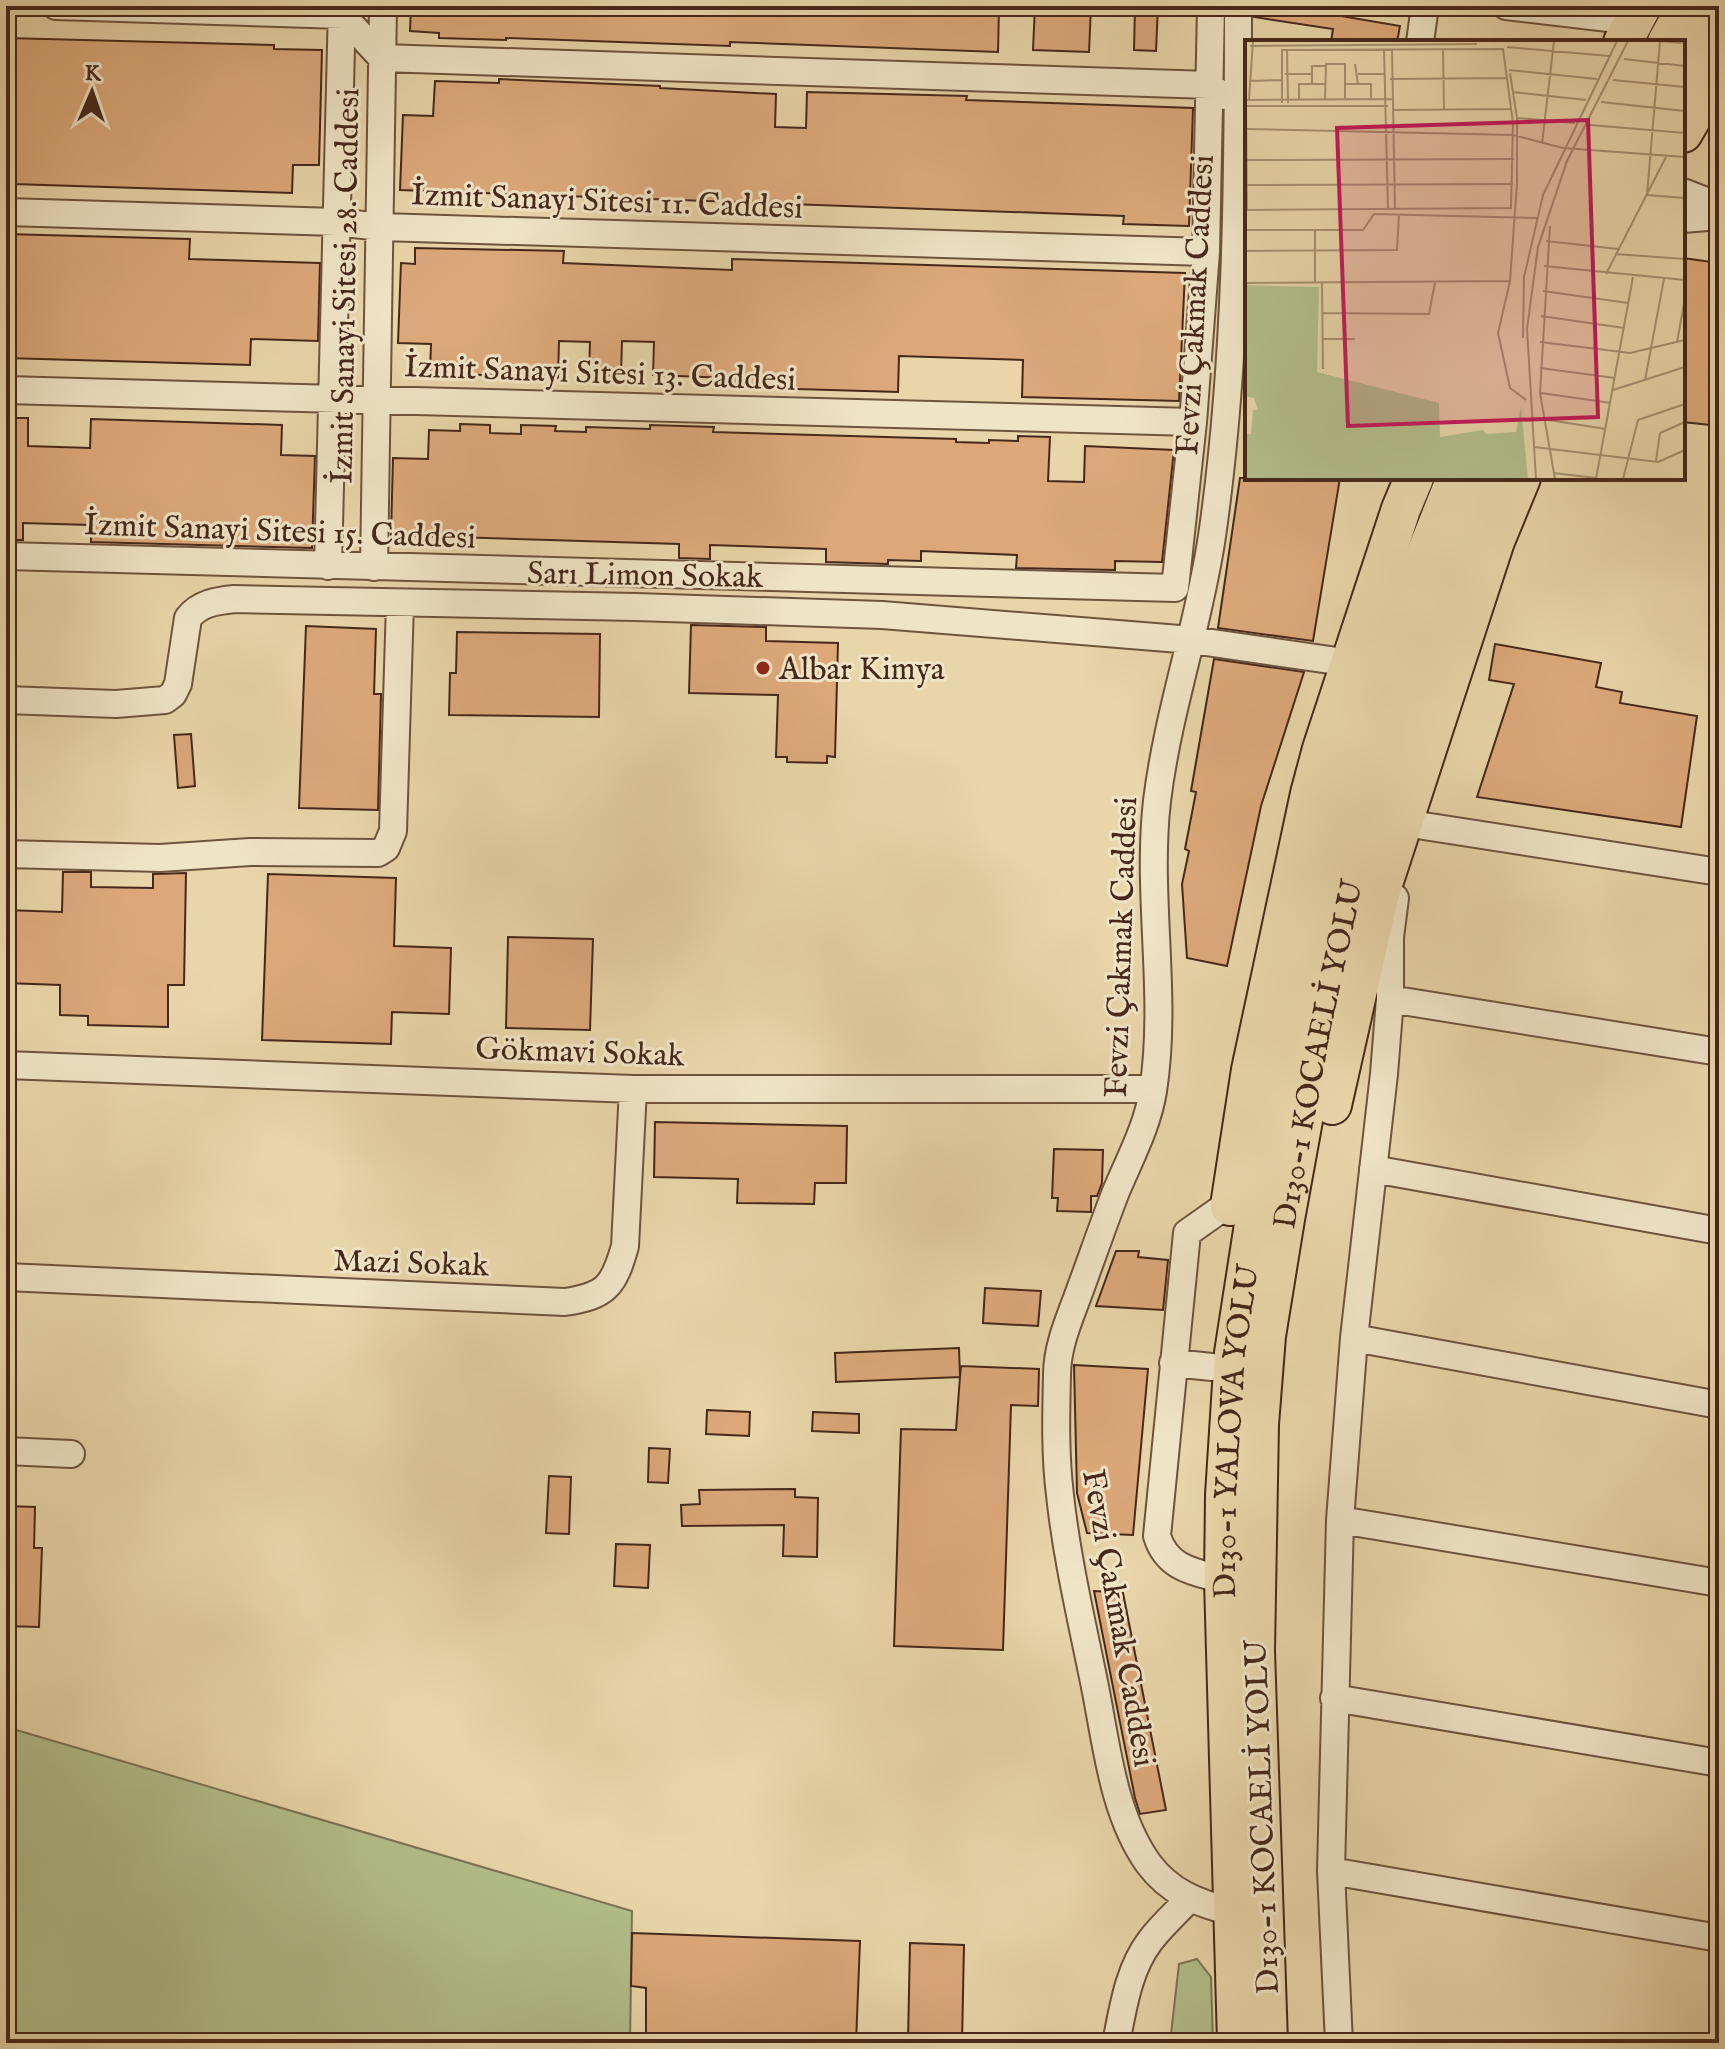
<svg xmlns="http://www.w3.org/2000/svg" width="1725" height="2049" viewBox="0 0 1725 2049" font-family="'IM FELL English',serif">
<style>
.green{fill:#b2be8b;stroke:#7c7353;stroke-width:2}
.building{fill:#dca87a;stroke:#46281b;stroke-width:2}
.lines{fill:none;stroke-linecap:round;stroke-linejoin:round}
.minor-casing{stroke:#6e533e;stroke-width:30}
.highway-casing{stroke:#46281b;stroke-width:42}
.minor{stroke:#f0e4c7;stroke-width:26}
.highway{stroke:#e8d5a9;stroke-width:38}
.poi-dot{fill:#8f2418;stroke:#f0e4c7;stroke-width:3}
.labels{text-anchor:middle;stroke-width:6;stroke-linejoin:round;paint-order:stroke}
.street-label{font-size:32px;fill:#46281b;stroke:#f0e4c7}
.poi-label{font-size:32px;fill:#46281b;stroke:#f0e4c7;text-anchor:start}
.inset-road{fill:none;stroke:#a79070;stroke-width:2}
.view{fill:#c2185b;fill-opacity:0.15;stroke:#c2185b;stroke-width:4}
.inset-edge{fill:none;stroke:#46281b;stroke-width:4}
</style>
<rect width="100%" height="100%" fill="#e8d5a9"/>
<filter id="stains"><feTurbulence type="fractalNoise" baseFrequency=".0025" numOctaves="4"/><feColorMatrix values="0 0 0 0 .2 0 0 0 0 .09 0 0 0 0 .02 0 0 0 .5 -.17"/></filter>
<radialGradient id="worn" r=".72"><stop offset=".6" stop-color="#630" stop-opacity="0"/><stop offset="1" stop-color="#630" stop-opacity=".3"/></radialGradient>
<path class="green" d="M6,1727L632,1911L630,2043H6Z
M1197,1959L1211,1977L1213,2043H1170L1179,1964Z"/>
<path class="building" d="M411,6H999L998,52L730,42V46L506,38V40L439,38V33L410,31Z
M1035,6H1091L1089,52L1033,50Z
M1135,6H1158L1156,51L1134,50Z
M1254,6H1337L1335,15L1400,26L1397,42H1331L1333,29L1254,17Z
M6,38L274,45V49L322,50L319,165H293L292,193L13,184L16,91L6,90Z
M499,79L660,86V88L776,94L775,127L806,128L807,92L967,96L966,100L1193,108L1189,226L1123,224L1124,216L400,190L403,115L433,116L435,81L499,83Z
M6,234L190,239L189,259L320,263L318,341L251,339L250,365L6,358Z
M415,248L564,251L563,263L732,270V259L1185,273L1179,401L1022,397L1023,360L899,356L898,392L728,387L729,378L653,375L654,342L622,341L621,376L589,375L590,342L559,341L558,378L430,373L431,344L398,343L401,263L415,264Z
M1683,258L1719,263V426L1683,422Z
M6,418H28V446L90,448L91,419L282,425L281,455L315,456L312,548L91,542V525L23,523V540H6Z
M460,424L490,425V433L521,434V425L556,426L555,431L586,432V427L650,429V425L714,427L713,432L956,439V442L989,443V440L1018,441V436L1050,437L1048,481L1084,482L1085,446L1174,450L1162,562L1115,561V570L1016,568L1017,555L921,551V561L888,560V564L826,562V549L710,545V559L679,558V544L391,535L393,458L428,459L429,430L460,431Z
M1240,478H1340L1313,641L1218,628Z
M691,625L766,627V641L838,643L835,757L827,756V763L787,762V757H776L778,695L689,693Z
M306,626L376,629L374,694H381L378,810L299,808Z
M457,632L600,634L599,717L449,715L450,673H456Z
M1495,644L1601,663L1596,687L1622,692L1620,703L1697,716L1681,827L1477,797L1514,684L1489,680Z
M1214,659L1304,672L1261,806L1227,966L1187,958L1182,884L1189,851L1185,849L1196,792L1191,791Z
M191,734L195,786L178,788L174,735Z
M63,872H91V887L153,888V874L186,873L184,985H168V1027L88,1025V1016L60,1015V985L6,983V910L62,912Z
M268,874L396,878L394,946L451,948L449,1014L392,1012L391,1044L262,1040Z
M508,937L593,939L590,1030L506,1028Z
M655,1122L847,1126L846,1183H815L814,1204L737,1203L738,1179L654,1177Z
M1054,1149L1103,1150L1102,1183L1097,1196H1091V1212L1057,1211L1058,1198H1052Z
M1116,1251H1139L1138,1257L1168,1260L1163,1310L1096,1306Z
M985,1288L1041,1291L1038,1326L983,1323Z
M959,1348L960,1377L961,1366L1039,1369L1038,1406L1011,1405L1003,1650L894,1646L901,1429L956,1430L960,1377L836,1382L835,1353Z
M1074,1365L1148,1369L1133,1535L1087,1533L1077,1493Z
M707,1410L750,1412L749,1436L706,1434Z
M813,1412L859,1414V1433L812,1431Z
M649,1448L670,1449L668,1483L648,1482Z
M549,1476L571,1477L569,1534L546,1533Z
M795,1489V1497L818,1498L817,1557L783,1556L784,1525L682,1526L681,1505L700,1504L699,1490Z
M6,1506L35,1507L34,1548H42L39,1627L6,1626Z
M616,1544L650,1545L648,1588L614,1586Z
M1094,1591L1123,1593L1166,1810L1140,1814L1135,1798Z
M632,1933L860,1941L856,2043L646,2042V1988L631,1986Z
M910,1943L964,1945L962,2043L908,2041Z"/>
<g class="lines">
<defs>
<path id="minor" d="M56,6L342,15L382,58L1210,85L1221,96
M1506,6L1634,21
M1420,42L1425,6
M1683,192L1719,206
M6,212L336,222L381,227L1206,252
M1683,219L1719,216
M6,390L1193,422
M6,556L1175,588L1193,422L1206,252L1211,6
M328,566L342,6
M374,567L383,6
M6,700L116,704L165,700L173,694L178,684L188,618C200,603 216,601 234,599L636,607L882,615L1192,640L1351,663
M1411,824L1719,872
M6,854L160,858L250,852L378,853L386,848L393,831L400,603
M1390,999L1719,1052
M6,1065L633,1089H1153
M1373,1169L1719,1231
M6,1277L565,1302C606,1296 614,1286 625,1246L633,1089
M1354,1338L1719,1405
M1173,1363L1212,1367
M6,1451L71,1454
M1340,1520L1719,1583
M1224,1580C1195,1572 1167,1569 1157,1536L1187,1233L1231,1202
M1334,1698L1719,1763
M1331,1871L1719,1938
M1232,1912C1198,1903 1170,1893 1148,1863C1114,1815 1107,1749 1096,1692C1083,1626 1067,1561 1060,1495C1055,1455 1056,1415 1057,1375C1057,1348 1068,1322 1077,1298C1090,1263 1102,1228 1115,1194C1129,1160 1147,1128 1153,1091C1168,995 1146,897 1157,801C1168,711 1199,625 1212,536C1237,363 1238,181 1238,6
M1116,2043C1123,2009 1128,1970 1150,1941C1161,1926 1176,1913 1189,1899
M1339,2043L1331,1871L1340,1520L1354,1338L1384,1074L1390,999V937L1395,898"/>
<g id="highway">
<path d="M1623,42L1642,6"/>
<path d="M1667,42L1687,6"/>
<path d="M1683,77L1719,12"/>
<path d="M1683,133L1719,71"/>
<path d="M1332,1105L1379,896L1495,541L1521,478"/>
<path d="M1230,1206L1251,1070L1310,794L1322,749L1401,509L1414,478"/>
<path id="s1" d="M1237,2043L1224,1580L1225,1495L1234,1353L1260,1186L1311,928L1336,829L1382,675L1407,601L1456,478"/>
<path id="s2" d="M1268,2043L1255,1651L1259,1424L1266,1336L1285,1219L1319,1032L1355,867L1420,650L1489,478"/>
</g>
</defs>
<use href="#minor" class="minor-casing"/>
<use href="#highway" class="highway-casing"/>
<use href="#minor" class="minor"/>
<use href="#highway" class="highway"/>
</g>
<circle class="poi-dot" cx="763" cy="668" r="8"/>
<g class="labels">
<g class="street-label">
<text transform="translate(607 200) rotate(2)" y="11">İzmit Sanayi Sitesi 11. Caddesi</text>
<text transform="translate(344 286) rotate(-89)" y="11">İzmit Sanayi Sitesi 28. Caddesi</text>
<text transform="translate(1194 305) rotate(-87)" y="11">Fevzi Çakmak Caddesi</text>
<text transform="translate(600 372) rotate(2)" y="11">İzmit Sanayi Sitesi 13. Caddesi</text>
<text transform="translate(280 530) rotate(2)" y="11">İzmit Sanayi Sitesi 15. Caddesi</text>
<text transform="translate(645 574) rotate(1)" y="11">Sarı Limon Sokak</text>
<text transform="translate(1120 947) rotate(-88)" y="11">Fevzi Çakmak Caddesi</text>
<text transform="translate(580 1051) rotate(2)" y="11">Gökmavi Sokak</text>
<text dy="11" stroke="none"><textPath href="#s2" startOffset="994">D130-1 KOCAELİ YOLU</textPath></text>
<text transform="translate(411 1262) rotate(2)" y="11">Mazi Sokak</text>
<text dy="11" stroke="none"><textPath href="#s1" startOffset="612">D130-1 YALOVA YOLU</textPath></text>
<text transform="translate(1120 1618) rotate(80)" y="11">Fevzi Çakmak Caddesi</text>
<text transform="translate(1261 1817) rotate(-92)" y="11">D130-1 KOCAELİ YOLU</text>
</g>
<g class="poi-label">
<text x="779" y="679">Albar Kimya</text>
</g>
</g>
<g transform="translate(1245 40)">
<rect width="440" height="440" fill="#e8d5a9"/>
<path d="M0,245L74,247L72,332L194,363L195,397L238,390L241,394L271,392L276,367L283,439H0V394H6L8,370H13L9,358L0,356Z" fill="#b2be8b"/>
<path class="inset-road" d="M413,1L440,3M415,1L402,155L440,158M5,6L232,4M262,7L364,16M37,9V63M42,9L43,63M139,10L143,169M147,10L150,169M198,10L199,69M379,19L440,26M264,30L352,39M265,33L272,78V143L265,241L253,293L265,348L281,360M40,34H67M113,34H140M145,39L262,38M368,40L440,47M4,41L37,40M67,44V26H80M100,44H113L110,24M113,44H126V59M268,52L341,60M54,59V44H80M0,60L148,59M4,60L8,1M80,60L81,24H100V59M356,62L440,71M0,66H143M1,67L2,170M148,70L266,69M272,78L330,83M345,85L440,93M0,89L268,95L318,108L440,117M297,104L309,1M0,120L269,119M0,145L268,144M0,170L266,168L268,83L258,9L37,10M305,186L295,353L310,439M0,190H118L129,174L292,178M301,201L373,209M0,211L152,210L154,174M370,214L440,219M299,226L440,240M361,234L421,117M0,243L265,241M70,243V190M77,243L78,329M298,251L383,263M77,273L184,274L190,243M296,276L379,288M278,298L279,237L298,155L372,1M77,299H110M295,302L385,313L440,300M432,302L440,258M295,328L370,338M400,340L419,239M368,350L440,327M296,353L366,363M297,379L361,389M415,393L440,382M289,407L413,422L440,410M411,421L415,393M308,433L351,438M291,439L282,289L293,207L322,121L383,1M351,439L388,237M378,439L393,380L440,364"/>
<path class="view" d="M343,80L353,377L103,386L92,88Z"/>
<rect width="440" height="440" class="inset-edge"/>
</g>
<rect width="1725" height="2049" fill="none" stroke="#e8d5a9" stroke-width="32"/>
<rect x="8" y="8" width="1709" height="2033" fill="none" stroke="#46281b" stroke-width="4"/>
<rect x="16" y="16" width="1693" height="2017" fill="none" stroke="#46281b" stroke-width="2"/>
<g transform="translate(92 92) rotate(2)" stroke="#f0e4c7" stroke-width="6" paint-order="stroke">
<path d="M0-6L14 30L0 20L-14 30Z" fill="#46281b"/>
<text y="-12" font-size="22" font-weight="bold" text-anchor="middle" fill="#46281b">K</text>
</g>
<rect width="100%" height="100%" filter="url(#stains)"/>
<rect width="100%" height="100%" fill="url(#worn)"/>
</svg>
